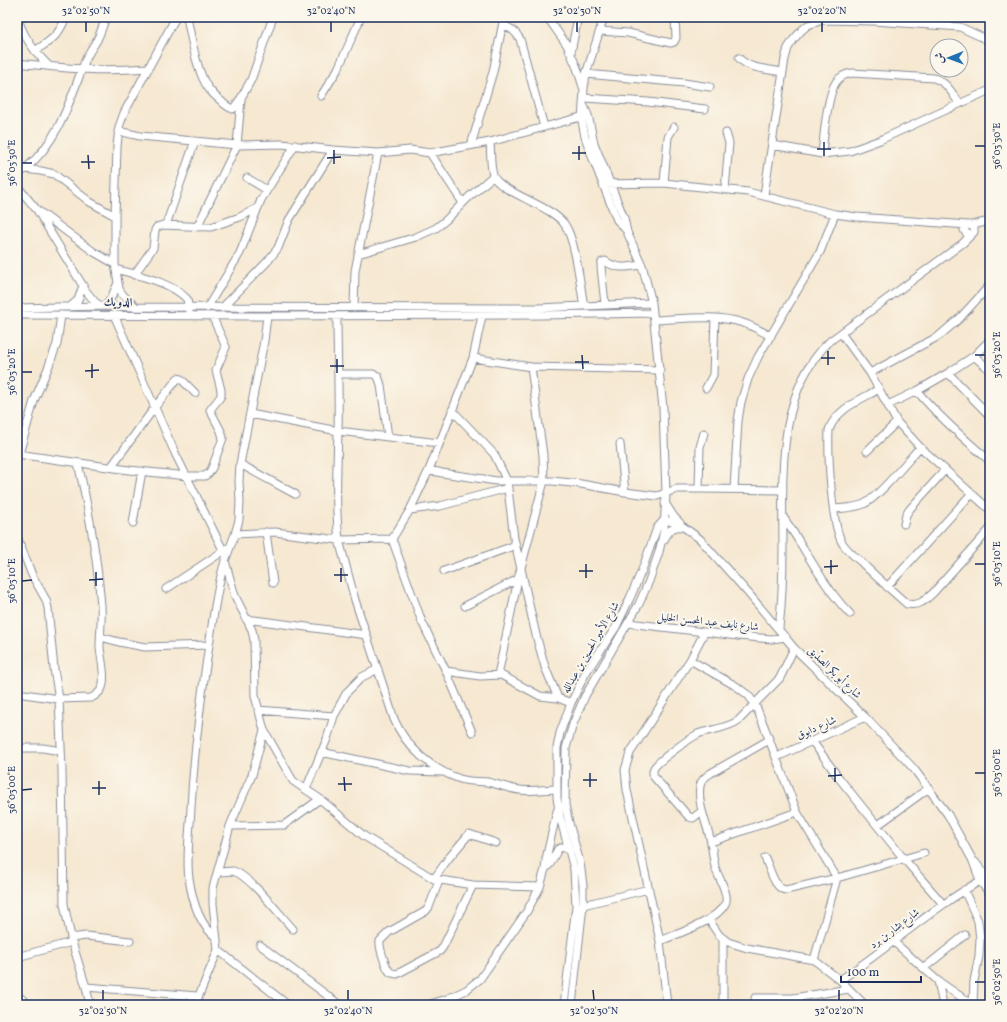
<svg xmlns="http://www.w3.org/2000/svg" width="1007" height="1022" viewBox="0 0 1007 1022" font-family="Vollkorn,Amiri,serif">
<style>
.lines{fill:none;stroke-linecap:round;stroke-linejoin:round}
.minor-casing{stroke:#888c98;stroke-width:9}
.minor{stroke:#fff;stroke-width:7}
.ticks{fill:none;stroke:#1b2f5e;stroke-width:1.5}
.labels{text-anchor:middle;stroke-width:4;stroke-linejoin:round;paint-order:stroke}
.street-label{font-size:11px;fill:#1b2f5e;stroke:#fbf7ec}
.neighbourhood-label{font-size:12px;font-weight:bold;fill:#1b2f5e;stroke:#fbf7ec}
.neatline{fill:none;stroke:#1b2f5e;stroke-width:1.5}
.ticks-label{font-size:10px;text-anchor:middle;fill:#1b2f5e}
</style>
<rect width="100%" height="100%" fill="#fbf7ec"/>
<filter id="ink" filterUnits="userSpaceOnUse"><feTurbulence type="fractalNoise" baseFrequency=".025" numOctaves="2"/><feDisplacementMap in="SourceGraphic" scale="8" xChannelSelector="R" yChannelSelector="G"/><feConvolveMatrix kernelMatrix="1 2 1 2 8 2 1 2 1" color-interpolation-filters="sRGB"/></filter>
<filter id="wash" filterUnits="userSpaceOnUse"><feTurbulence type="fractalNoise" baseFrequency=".012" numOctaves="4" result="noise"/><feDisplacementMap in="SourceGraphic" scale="16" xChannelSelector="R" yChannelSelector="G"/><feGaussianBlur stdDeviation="0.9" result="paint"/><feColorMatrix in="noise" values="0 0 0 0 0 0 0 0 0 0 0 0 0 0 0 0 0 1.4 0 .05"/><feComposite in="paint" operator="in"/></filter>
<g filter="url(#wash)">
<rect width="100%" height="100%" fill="#f6e8d1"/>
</g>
<g filter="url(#ink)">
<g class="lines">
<defs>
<path id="minor" d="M17,17C24,37 33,50 48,65
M187,17C191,37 197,74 209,89C212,93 216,97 220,100C224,104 228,108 233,109L241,98L251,80L273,17
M547,17L567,45L577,68L583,87
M604,17L586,74L584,88L582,121L585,137L593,159L617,220L626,230
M503,25C511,28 515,31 520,39L544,127
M600,31L628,33L671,43L674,42L676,38L675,17
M35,51C51,40 58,37 66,17
M571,52L578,17
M739,58C748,69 768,69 782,72
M17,63C39,65 61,68 83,69C105,71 127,69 149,68
M586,74L684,83L710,87
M321,96L338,69L361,17
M584,98L648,102L705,109
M118,131L140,136L237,145L282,144L333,150L378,153L410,150L430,153L490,142L588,115
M490,142C491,152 490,165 493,175C498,192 552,205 565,225C576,242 580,285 584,306
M471,145L493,72L504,17
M772,145L822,154L850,151L880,140L990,90
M430,153L463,203
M822,154C824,136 827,95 836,82C840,76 846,74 852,73L934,78C948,83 951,92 959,103
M25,169C59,141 70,100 85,61C88,53 93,47 97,40C101,32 103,25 106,17
M17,175L25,169L41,171L54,174L90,202L115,216
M247,178L267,190
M664,183L668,137L674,127
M603,184L664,183L748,192L835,214L857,217L968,225
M17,186L37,210L86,291L95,302L101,306
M725,190L729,143L726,133
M764,195L785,59L788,48L794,39L802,30L808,25L823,20L873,21L960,27L990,41
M40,212L94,252L115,264
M166,225L195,141
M972,225L990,221
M197,227L237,145L241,100
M358,254L416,237L436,228L446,220L469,197L493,176
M116,269C139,276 169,281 187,299L189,312
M134,275L153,248L155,230L157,227L163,225L211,227L240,217L258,208
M605,304L601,267L602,262L605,261C618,270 627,267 642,265
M106,306L112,296L118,283
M70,307L78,300L83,285
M136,307L123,295L119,289L115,264V216L117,147L119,127L124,113L176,17
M17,308L101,306L136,307L538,308L652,303
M207,308L240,253L261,200L295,145
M222,308L267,262L278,248L289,220L333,150
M354,308L355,271L378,153
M17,315L267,316L540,315L653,313
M114,315L175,453L223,550
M337,316C337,354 339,393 338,432C337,468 335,504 339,540L392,539
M482,316L473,358L429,470L442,473L497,481H552L581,484L625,492L657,496L677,489H699L783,490
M654,320C682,319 717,314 743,323C753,326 762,332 771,336
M841,333L870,373L897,422L920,447L990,510
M974,356L990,370
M473,358L531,367L660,370
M870,373L939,336L960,318L990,285
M948,373L990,416
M338,374H373L378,376L381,385L388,437
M706,388L713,375L715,318
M879,389C862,399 836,409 829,430C828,452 831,527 843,544C847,550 854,556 860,561C875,576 891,590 907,604C920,606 924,601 933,593L990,529
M917,391C939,417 964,439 990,461
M888,405L917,391L948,373L974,356L990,340
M452,410L494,454L507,481L514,538L536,635L545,667L558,698
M250,414L338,431L439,443
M620,444L625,492
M867,451L897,422
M17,454L129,470L187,476H205L209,473L212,468L223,438L221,431L210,410L221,396V390L216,370L226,347L212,316
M19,454L34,401L48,368L57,344L61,315
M240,464L295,494
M111,467L155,407L178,378L181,379L195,393
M699,489L700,447L704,433
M734,489L738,421L741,402L748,379L758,357L820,252L835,214
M665,503L674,517L680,523
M834,509C843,508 855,508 864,504C878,498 909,459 920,447
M410,510L440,506L508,488
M783,517C806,549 822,585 850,614
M664,520L678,523L700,539L748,593L794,648L865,717L914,769L948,815L972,859L980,880L990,895
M133,523L142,471
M904,524L906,515L909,510L945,470
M266,532L273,583
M235,534L275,532L339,540L355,600L394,719C405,746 432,770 460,779C469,782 478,781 487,782C498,784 509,789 520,790C532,792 545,789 557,789
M17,537L32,575L46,600L48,608L54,669L59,699L62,770L64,904L72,942L86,987L90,1005
M392,539L422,622L446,671L472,732
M392,539L410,510L429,470
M664,540C668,532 672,525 683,527
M444,571L516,545
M887,587L972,493
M166,589L228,548
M465,606L518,579
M246,619L367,635
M628,623L738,636L772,639L786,637
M779,628C782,602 783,576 783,549C783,479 775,393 830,341L963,243L974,232V227L970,225L966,226L964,230L966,233L970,235
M101,637L119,642L145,647L209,645
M690,660L736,686L748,695L755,704L764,726L797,812L837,878L814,960
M446,671L480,676L501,675L540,696L558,698L571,703
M498,675L518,579L544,481L543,455L531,367
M17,693L59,699L91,698C95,696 100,692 102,688C106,678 101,658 100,648C100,634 102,619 101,605C97,557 89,510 78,463
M258,710L334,716
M264,730L293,781L320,799L364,836L434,879
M812,741L839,778L904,859L943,904
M24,748H43L61,751
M321,752L410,771L442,772
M777,757L865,717
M306,789L327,739L334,716L347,692L362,677L378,669
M702,811L693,818L689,817L654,777C653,774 652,772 654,768C658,761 690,738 698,734C711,729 727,729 739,720L780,678L794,648
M878,825L929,788
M230,826L284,825L320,799
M711,842L797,812
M496,843L469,834L448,859L434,879L473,885L540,887
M765,858C770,868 774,889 786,890L837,878L924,853
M975,862L990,881
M545,869L550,864L558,849L563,847L569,850
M218,872C223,872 229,871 233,871C249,875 281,916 293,929
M439,881L429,907L426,911L389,932L380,941C379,948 386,968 390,972C393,974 394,973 397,974L440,951L443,947L473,885
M964,890L978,921L980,939L979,956L974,981L973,1005
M583,905L649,889
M709,920L719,935L728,942L747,948L814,960L840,980L865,1005
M216,937C198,924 192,899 189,878C186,858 190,829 191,808C194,750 201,696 210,639C214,613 217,586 225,561
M71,938L86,936L130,941
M660,941C679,933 715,922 725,904C730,896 719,878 716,870C713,861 713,852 711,843C708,825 697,806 700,786C701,780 706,776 711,773L769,740
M894,942L938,981L973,1005
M260,945L340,1005
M218,950L213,904V888L230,826L252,775L264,730L255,696L254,640L252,630L235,596L225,561L235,534L239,520L240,502L239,481L240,464L264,341L267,316
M17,957L72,942
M924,968L965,935
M840,980C890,947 934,906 987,877
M938,981L943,1005
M86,987L197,996
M17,995L29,1005
M755,998H793L849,989
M195,1005L218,950L288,1005
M427,1005L447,999L466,990L480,979L527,911L540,887L545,869L546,859L557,811
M564,1005L576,906L574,869L569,850L560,817L557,798V748L560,733L571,703L585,674L616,627L630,598L642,570L657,528L664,520
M572,1005L583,905V885L580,863L569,823L565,805L566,748L573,724L585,696L639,604L649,581L659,552L664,530L666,493L663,408L652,303L642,265L627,232L624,218L594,143L588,115L583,104
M667,1005L660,941L627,790L625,770L630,753L690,660L704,633
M723,1005V939"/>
</defs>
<use href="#minor" class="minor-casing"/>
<use href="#minor" class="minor"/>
</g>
</g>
<path class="ticks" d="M86,22V32M331,22V32M577,22V32M822,22V32M824,142V156M579,146V160M975,146H985M817,149H831M334,150V164M572,153H586M88,155L89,169M327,158L341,157M81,162H95M22,163H32M828,351V365M582,355L583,369M975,355H985M821,358H835M337,359V373M575,362H589M92,364V378M330,366H344M85,371L99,370M22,372H32M831,560V574M586,564V578M975,564H985M824,567L838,566M341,568V582M579,571H593M96,572V586M334,575H348M89,580L103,579M22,581L32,580M835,768V782M590,773V787M975,773H985M828,776L842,775M344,777L345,791M583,780H597M99,781V795M338,784H352M92,788H106M22,790L32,789M975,982H985M103,990V1000M348,990V1000M593,990L594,1000M839,990V1000"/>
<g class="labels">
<g class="street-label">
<text transform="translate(708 621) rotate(6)" y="4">شارع نايف عبد المحسن الخليل</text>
<text transform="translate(590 647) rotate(-60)" y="4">شارع الأمير الحسين بن عبدالله</text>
<text transform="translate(835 672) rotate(44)" y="4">شارع أبو بكر الصدّيق</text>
<text transform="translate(816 727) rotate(-24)" y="4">شارع دابوق</text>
<text transform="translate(894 928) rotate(-37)" y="4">شارع بشار بن برد</text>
</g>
<g class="neighbourhood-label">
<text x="118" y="306">الدويك</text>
</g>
</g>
<rect width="1007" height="1022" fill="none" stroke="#fbf7ec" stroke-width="44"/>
<g transform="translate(949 58) rotate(269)"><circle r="19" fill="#fbf7ec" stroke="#a1a7b3"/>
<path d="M0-3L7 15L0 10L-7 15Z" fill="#1f6fb2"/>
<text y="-6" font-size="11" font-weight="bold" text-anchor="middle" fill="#1b2f5e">ش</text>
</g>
<path d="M841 976v6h80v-6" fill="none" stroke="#1b2f5e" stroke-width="2"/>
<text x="847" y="976" font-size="12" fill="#1b2f5e" stroke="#fbf7ec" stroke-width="3" paint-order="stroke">100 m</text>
<rect x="22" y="22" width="963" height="978" class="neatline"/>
<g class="ticks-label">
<text x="86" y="14">32°02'50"N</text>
<text x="331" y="14">32°02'40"N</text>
<text x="577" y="14">32°02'30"N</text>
<text x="822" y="14">32°02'20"N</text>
<text transform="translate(996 146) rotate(-90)" y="4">36°03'30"E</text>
<text transform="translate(11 163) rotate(-90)" y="4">36°03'30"E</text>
<text transform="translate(996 355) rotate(-90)" y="4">36°03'20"E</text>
<text transform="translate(11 372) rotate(-90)" y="4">36°03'20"E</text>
<text transform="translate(996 564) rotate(-90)" y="4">36°03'10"E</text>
<text transform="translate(11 581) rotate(-90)" y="4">36°03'10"E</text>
<text transform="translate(996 773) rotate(-90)" y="4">36°03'00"E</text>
<text transform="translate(11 790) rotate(-90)" y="4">36°03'00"E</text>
<text transform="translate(996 982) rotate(-90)" y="4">36°02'50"E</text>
<text x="103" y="1014">32°02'50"N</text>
<text x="348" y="1014">32°02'40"N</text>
<text x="594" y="1014">32°02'30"N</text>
<text x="839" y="1014">32°02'20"N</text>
</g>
</svg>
